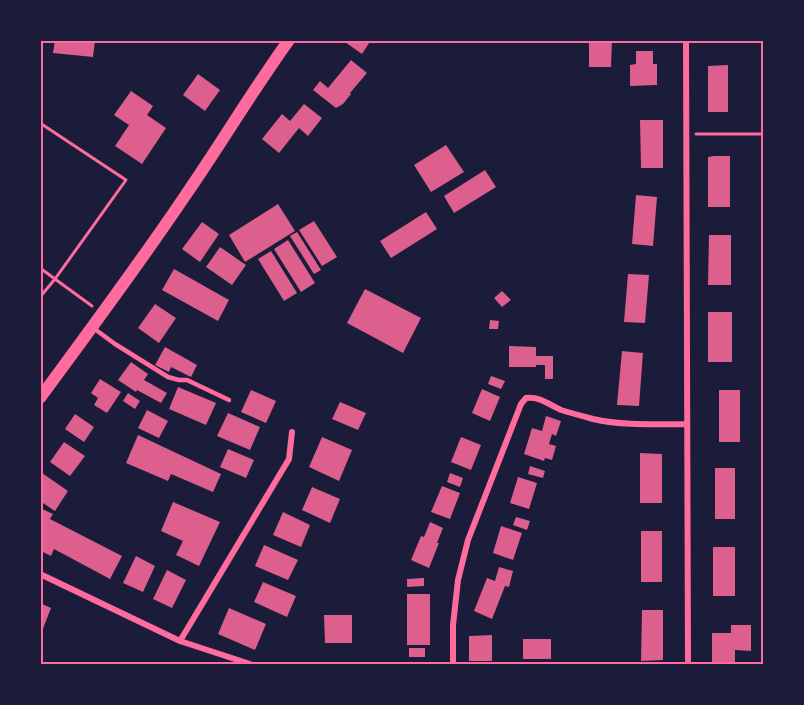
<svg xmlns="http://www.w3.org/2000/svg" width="804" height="705" viewBox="0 0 804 705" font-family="Quicksand,sans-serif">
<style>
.building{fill:#dd5f8e}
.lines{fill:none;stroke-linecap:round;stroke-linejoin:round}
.path{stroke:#ff6b9d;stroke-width:3}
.service{stroke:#ff6b9d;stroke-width:4.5}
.minor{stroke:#ff6b9d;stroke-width:6}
.secondary{stroke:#ff6b9d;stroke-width:12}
.neatline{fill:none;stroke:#ff6b9d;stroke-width:2}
</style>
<rect width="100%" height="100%" fill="#1b1b3a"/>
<path class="building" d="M55,40H95L93,57L53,53Z
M342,40H371L362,54Z
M589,40H612L611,67H589Z
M636,51H653V64H657V85L630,86V65L636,64Z
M351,60L367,73L350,93L351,94L343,104L336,108L313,90L320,81L328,88Z
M728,65V112H708V66Z
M198,74L220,90L205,111L183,95Z
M131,91L153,106L147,115L166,128L142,164L115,146L129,125L114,115Z
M304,104L322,118L308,136L299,128L279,153L262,139L282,114L290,121Z
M640,120H663V168H641Z
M446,145L464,172L431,192L414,165Z
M714,156H730V207H708V157Z
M485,170L496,187L454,213L444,196Z
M636,195L657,197L653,246L632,244Z
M278,204L295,231L245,262L229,235Z
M426,212L437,229L391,258L380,241Z
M314,221L337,257L322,266L299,230Z
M202,222L219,234L200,262L182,249Z
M297,232L321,270L314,274L290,236Z
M709,235H731V285H708Z
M288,240L315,283L301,292L274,249Z
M220,247L246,265L232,285L206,267Z
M271,251L297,293L284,301L258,259Z
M174,269L229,300L218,321L162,290Z
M628,274L649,275L645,323L624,322Z
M365,289L421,318L403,353L347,323Z
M502,291L511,300L502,307L494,298Z
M155,304L176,318L159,343L138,328Z
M708,312H732V362H708Z
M490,320L499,321L498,329H489Z
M509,346L536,347V356H553V379H545V365H536V367H509Z
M165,347L197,365L191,377L171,367L169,372L155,365Z
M622,351L643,353L639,406L617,405Z
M131,362L148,374L144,380L167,393L161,403L137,390L136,392L118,380Z
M491,376L505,381L501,389L488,384Z
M100,379L121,392L107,413L94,405L98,398L91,393Z
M178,387L216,403L206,425L169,409Z
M482,389L500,397L490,421L472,413Z
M251,390L276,401L266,423L241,412Z
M719,390H740V442H719Z
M128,393L140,401L135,409L123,401Z
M340,402L366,413L358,430L332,419Z
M147,410L168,421L159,438L138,428Z
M228,413L260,427L250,450L217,436Z
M75,414L94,427L84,442L65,429Z
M546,416L561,421L556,436L552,434L549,444L556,446L552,460L545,458L544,461L524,454L532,428L542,431Z
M138,435L221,474L213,492L171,474L168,481L126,463Z
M322,437L352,450L339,481L309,467Z
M461,437L481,445L471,470L451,462Z
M64,442L85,456L70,476L50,462Z
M228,449L254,460L246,478L220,467Z
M640,453L662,454V503H640Z
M530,466L545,471L543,478L528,474Z
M715,468H735V519H715Z
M42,473L68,491L55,511L40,501V475Z
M450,473L463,478L460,487L447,482Z
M518,477L537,483L529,509L510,503Z
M442,486L460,493L450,519L431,512Z
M312,487L340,499L330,523L302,510Z
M173,502L220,522L199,566L176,555L183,541L161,531Z
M40,508L53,514L50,519L122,556L110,579L54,549L51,556L43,552L40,556Z
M283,512L310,525L301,547L273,535Z
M516,517L530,521L527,530L513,525Z
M430,522L443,528L437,543H439L429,568L411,560L421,536L424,537Z
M501,526L522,533L513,560L493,553Z
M641,531H662V582H641Z
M264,545L298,560L288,580L255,566Z
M713,547H735V596H713Z
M136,556L155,566L143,592L123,583Z
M499,567L513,571L509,587L505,586L492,619L474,611L487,578L495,581Z
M167,570L186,580L172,608L153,599Z
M424,578V586L407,587V579Z
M263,582L296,596L287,617L254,602Z
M407,594H430V645H407Z
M40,603L51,608L41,634H40Z
M229,608L266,624L255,650L218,634Z
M642,610H663V660L641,661Z
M324,615H352V643H325Z
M731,625H751V651L735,650V664H712V633H731Z
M492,635V661H469V636Z
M523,639H551V659H523Z
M409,648H425V657H409Z"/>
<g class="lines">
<path class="path" d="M40,123L126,180L55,279L92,306
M696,134H764
M40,268L55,279L40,297"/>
<path class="service" d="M92,327L115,344L168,377L179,380H187L229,400"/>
<path class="minor" d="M686,40L688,664
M40,574L180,641L250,664
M180,641L289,459L292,432
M453,664V625L458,580L468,540L521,404L526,398C540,396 549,405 561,410C571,413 582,416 593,419C623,426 656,424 687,424"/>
<path class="secondary" d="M40,398C90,330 140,263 187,193C222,142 253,90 289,40"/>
</g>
<rect width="804" height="705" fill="none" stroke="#1b1b3a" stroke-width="84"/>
<rect x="42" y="42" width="720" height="621" class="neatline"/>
</svg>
